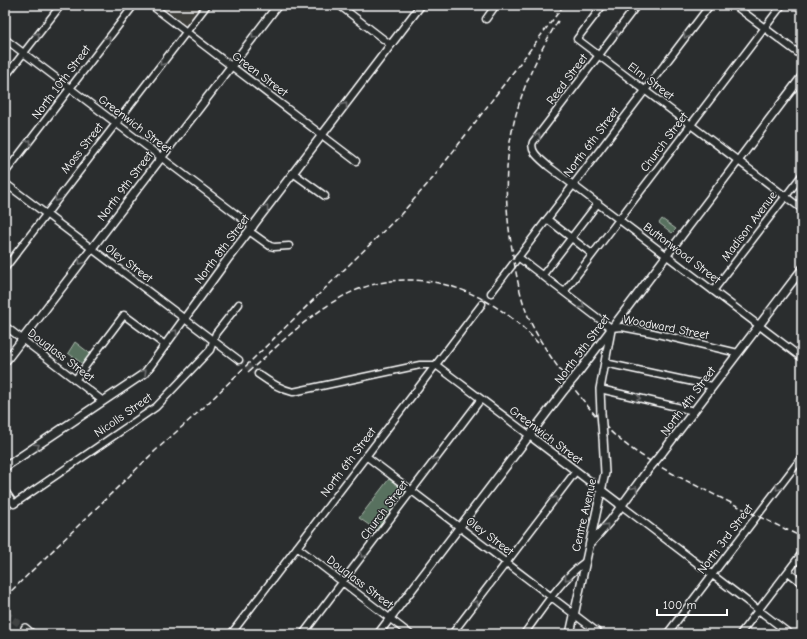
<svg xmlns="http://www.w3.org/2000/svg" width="807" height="639" viewBox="0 0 807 639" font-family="'Comic Neue',sans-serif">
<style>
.built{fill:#3e3d39}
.green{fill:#58715e;stroke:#acb8ae}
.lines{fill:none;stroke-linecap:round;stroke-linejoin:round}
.minor-tunnel{stroke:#3f4243;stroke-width:6;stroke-dasharray:6 3;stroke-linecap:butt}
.major-tunnel{stroke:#3f4243;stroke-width:7;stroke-dasharray:7 3.5;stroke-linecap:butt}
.minor-casing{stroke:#fff;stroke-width:9}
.major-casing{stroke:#fff;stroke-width:10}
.minor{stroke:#2a2d2e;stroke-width:6}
.major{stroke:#2a2d2e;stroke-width:7}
.rail{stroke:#fff;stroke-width:1.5;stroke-dasharray:6 3;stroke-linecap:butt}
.major-bridge-casing{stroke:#fff;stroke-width:10;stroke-linecap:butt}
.major-bridge{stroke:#2a2d2e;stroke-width:7}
.oneway{stroke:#6a6c6d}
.labels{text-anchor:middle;stroke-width:3;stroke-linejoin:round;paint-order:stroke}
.street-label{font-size:12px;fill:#fff;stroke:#2a2d2e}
</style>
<rect width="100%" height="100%" fill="#2a2d2e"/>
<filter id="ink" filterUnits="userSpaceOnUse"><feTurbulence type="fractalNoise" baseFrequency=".025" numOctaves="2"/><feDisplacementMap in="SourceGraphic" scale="8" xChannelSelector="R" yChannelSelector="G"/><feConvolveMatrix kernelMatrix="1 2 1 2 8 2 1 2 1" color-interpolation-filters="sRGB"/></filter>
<g filter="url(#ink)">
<path class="built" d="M159,5H202L186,26Z"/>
<path class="green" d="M662,219L676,229L672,233L659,223Z
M75,342L92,355L84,365L68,353Z
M389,479L408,493L379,532L359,518Z"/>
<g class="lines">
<path class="minor-tunnel" d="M482,304L491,293
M239,360L258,374"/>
<path class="major-tunnel" d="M5,613L25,628"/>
<defs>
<path id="minor" d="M151,5L356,161
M339,5L391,45
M603,5L577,39L802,209
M637,5L533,142C529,152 542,160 548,166L802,358
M734,5L802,56
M486,19L496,5
M5,39L253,227
M5,77L61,5
M5,173L134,5
M293,173L325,196
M5,183L239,360
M547,219L592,254
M249,231L270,246L274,247L289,246
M518,257L611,328L622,327L653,333L738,353
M5,268L207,5
M542,276L598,203
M713,291L802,175
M564,292L782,5
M491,293L710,5
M5,326L103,401
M605,363L712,386
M258,374C269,382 280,389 293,392L420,365H436L529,435
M75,380L124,315L165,345
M600,389L694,411
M366,456L600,634
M5,491L14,504L156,407L210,350L216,333L239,304
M622,506L790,634
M297,547L410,634
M788,572L802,583
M231,634L482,304
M303,634L481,399
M452,634L576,471
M524,634C542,610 561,579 585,562
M667,634L802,457
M740,634L802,553"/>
<path id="major" d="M5,362L278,5
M575,377L802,76
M601,413L600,389L611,330
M529,435L622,506
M662,453L802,269
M5,467L145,373L227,260L421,5
M591,543L611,520L647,471
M25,628L32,634
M378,634L565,389
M570,634L605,473L603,437"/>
</defs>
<use href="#minor" class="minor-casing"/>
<use href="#major" class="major-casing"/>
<use href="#minor" class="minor"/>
<use href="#major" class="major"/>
<path class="rail" d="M558,21C512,96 497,162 512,249C516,274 520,298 530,321C541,344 556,365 572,386C586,404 600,423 619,439C643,459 671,473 699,487C733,504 768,521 802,537
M248,372C277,347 305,318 338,299C408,259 487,286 538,343
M5,597L155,451L203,408L401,214L433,178L564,5"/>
<defs>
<path id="major-bridge" d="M565,389L575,377
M601,413L603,437
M647,471L662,453"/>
</defs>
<use href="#major-bridge" class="major-bridge-casing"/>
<use href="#major-bridge" class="major-bridge"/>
</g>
<defs><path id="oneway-chevron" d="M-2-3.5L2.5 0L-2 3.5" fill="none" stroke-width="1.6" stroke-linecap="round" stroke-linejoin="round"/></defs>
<g class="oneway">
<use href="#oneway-chevron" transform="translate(616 33) rotate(-53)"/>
<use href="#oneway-chevron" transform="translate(37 35) rotate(-52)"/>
<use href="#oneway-chevron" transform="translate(254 36) rotate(127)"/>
<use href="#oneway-chevron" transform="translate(686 36) rotate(127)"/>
<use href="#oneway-chevron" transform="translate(108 39) rotate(-53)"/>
<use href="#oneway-chevron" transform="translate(162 63) rotate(128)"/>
<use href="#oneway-chevron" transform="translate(345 105) rotate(-52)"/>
<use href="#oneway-chevron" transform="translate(538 136) rotate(-53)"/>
<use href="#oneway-chevron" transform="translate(29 142) rotate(-52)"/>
<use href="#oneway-chevron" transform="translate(57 199) rotate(127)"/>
<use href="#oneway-chevron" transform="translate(266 208) rotate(-53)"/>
<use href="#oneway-chevron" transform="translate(81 262) rotate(127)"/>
<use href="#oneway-chevron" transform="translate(582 306) rotate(37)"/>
<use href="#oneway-chevron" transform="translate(770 310) rotate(-53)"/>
<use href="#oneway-chevron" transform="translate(175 332) rotate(-54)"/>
<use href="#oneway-chevron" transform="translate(144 372) rotate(-44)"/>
<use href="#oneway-chevron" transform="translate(638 398) rotate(13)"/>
<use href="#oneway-chevron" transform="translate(37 446) rotate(-34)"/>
<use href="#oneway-chevron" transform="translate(436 460) rotate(-53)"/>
<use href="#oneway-chevron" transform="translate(778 488) rotate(127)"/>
<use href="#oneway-chevron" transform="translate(635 489) rotate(-53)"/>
<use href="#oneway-chevron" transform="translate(555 499) rotate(-53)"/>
<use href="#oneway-chevron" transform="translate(606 526) rotate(-49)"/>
<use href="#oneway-chevron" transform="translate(363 555) rotate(127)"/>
<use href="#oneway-chevron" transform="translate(567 578) rotate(131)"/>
<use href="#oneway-chevron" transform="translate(476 603) rotate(-53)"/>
</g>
</g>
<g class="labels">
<g class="street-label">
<text transform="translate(260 74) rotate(37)" y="4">Green Street</text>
<text transform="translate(567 79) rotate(-53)" y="4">Reed Street</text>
<text transform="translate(651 81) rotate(37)" y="4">Elm Street</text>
<text transform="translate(61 82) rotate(-53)" y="4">North 10th Street</text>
<text transform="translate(135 124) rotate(37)" y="4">Greenwich Street</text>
<text transform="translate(591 142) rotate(-53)" y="4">North 6th Street</text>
<text transform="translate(664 142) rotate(-53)" y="4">Church Street</text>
<text transform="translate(82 148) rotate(-52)" y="4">Moss Street</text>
<text transform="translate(125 186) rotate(-53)" y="4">North 9th Street</text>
<text transform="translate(749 226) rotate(-53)" y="4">Madison Avenue</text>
<text transform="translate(222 249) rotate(-53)" y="4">North 8th Street</text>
<text transform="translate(682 253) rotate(37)" y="4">Buttonwood Street</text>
<text transform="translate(129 263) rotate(37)" y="4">Oley Street</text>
<text transform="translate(666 327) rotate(11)" y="4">Woodward Street</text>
<text transform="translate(582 349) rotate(-53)" y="4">North 5th Street</text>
<text transform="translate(61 355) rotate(37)" y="4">Douglass Street</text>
<text transform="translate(688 401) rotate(-53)" y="4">North 4th Street</text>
<text transform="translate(123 415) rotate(-35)" y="4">Nicolls Street</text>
<text transform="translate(546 435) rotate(37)" y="4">Greenwich Street</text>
<text transform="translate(348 462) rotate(-53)" y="4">North 6th Street</text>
<text transform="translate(384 510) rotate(-53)" y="4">Church Street</text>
<text transform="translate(584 515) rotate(-77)" y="4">Centre Avenue</text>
<text transform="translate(490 536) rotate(37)" y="4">Oley Street</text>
<text transform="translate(725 539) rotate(-53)" y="4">North 3rd Street</text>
<text transform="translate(360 582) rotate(37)" y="4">Douglass Street</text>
</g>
</g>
<rect width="807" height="639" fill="none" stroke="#2a2d2e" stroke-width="20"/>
<rect x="10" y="10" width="787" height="619" fill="none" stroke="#fff" stroke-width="1.5" filter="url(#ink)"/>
<path d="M657 609v6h70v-6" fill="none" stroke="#ffffff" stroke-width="2"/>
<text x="663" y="609" font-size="12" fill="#ffffff" stroke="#2a2d2e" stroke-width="3" paint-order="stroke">100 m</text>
</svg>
